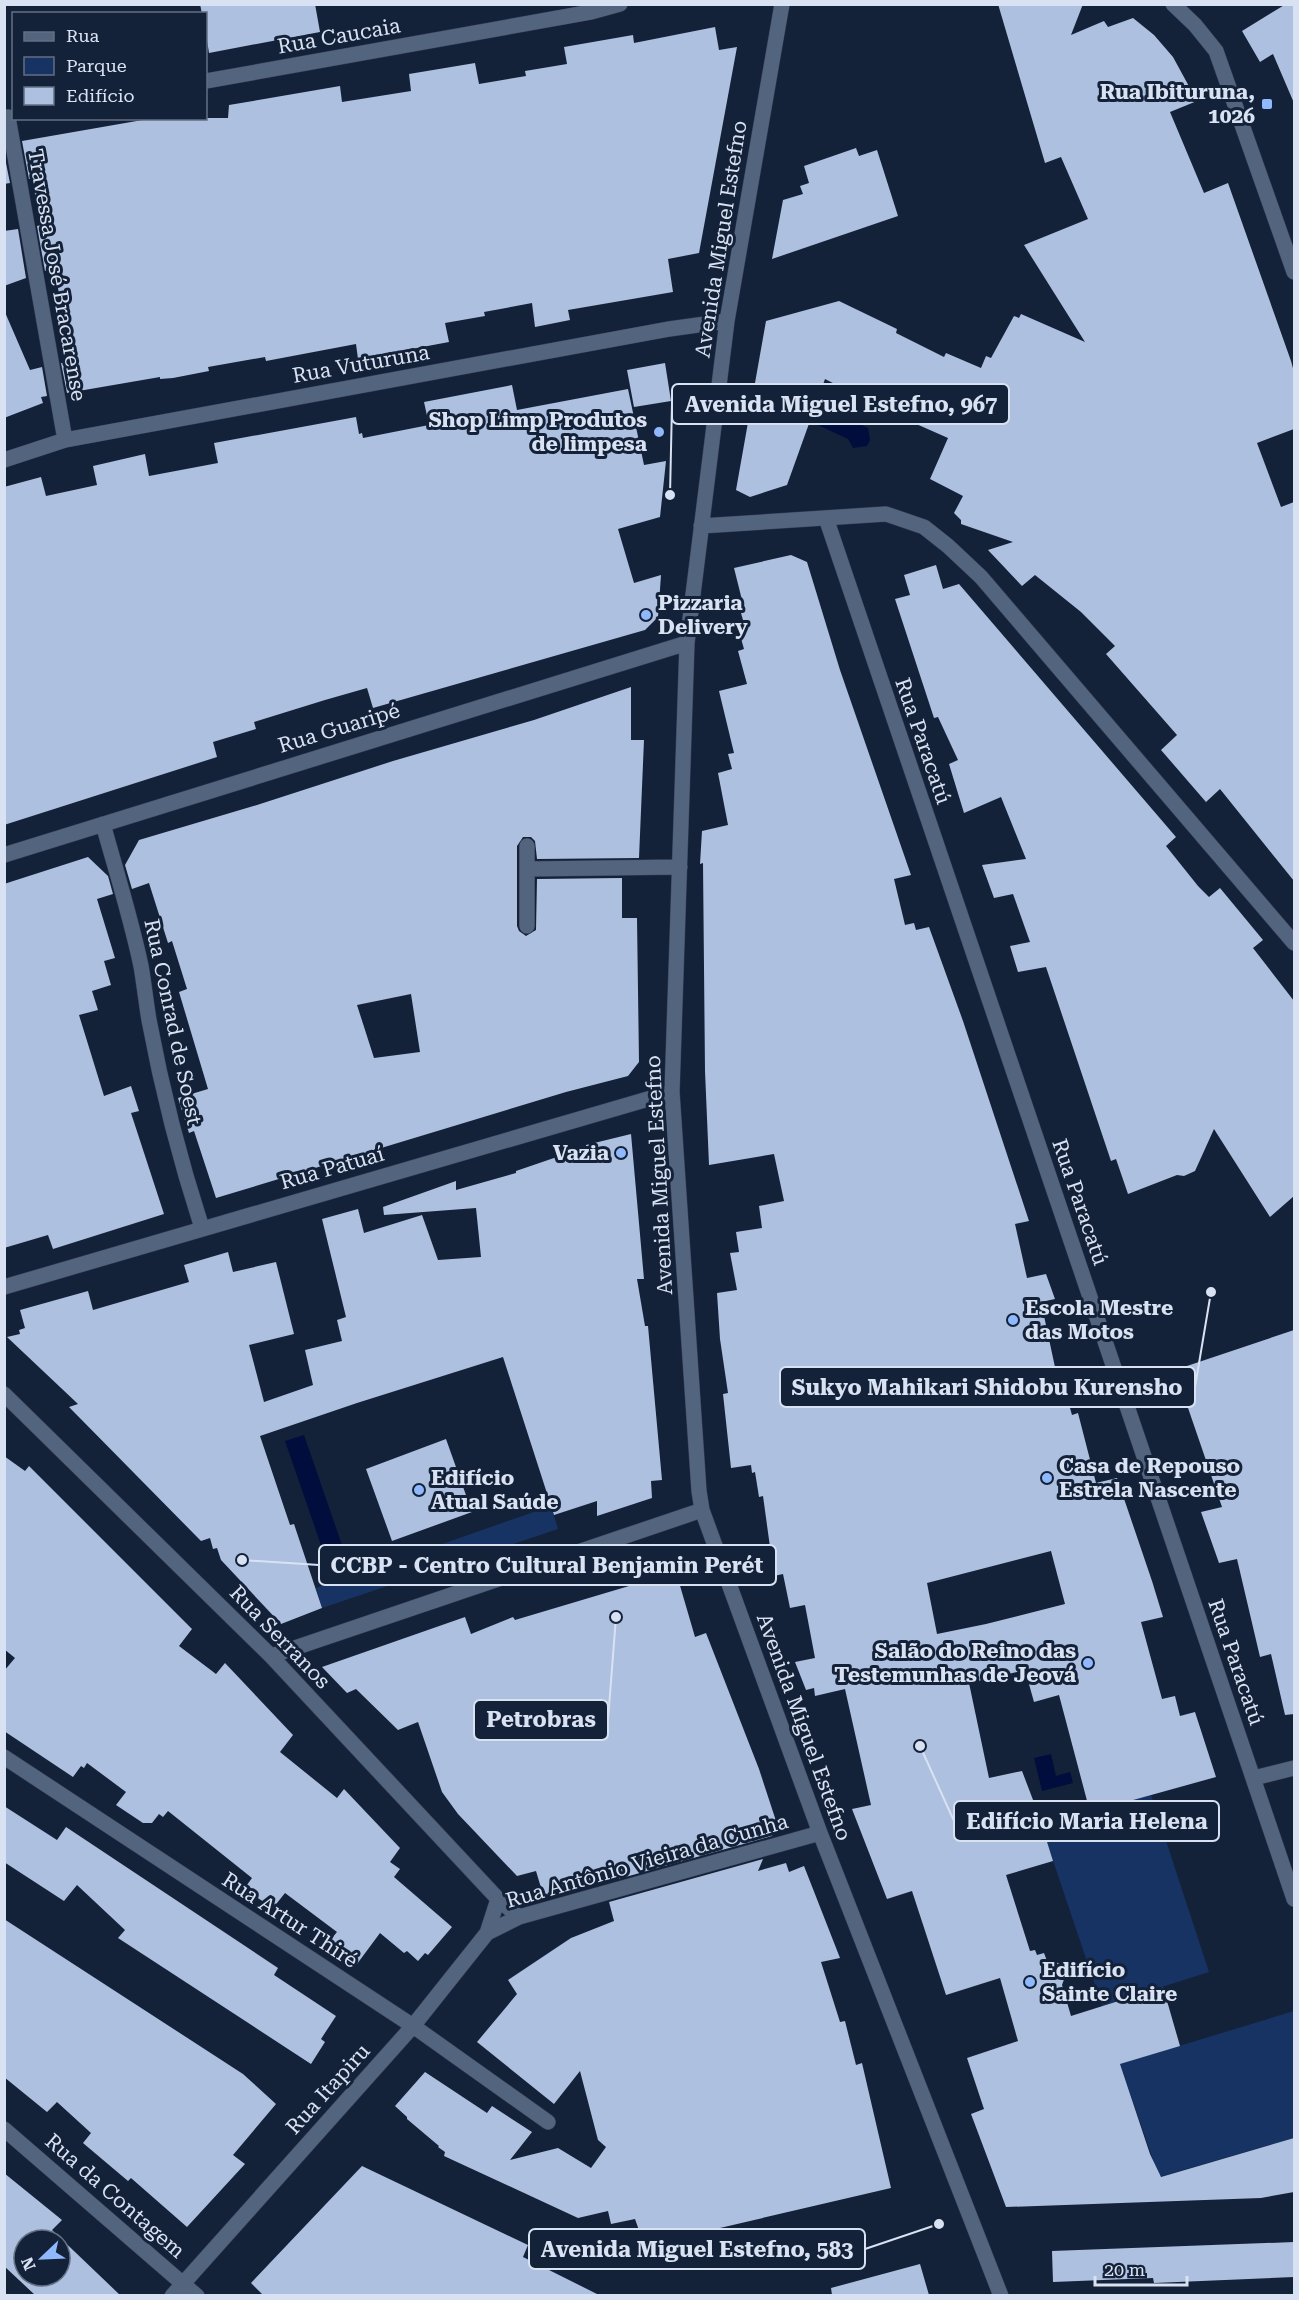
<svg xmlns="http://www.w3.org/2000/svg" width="1299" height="2300" viewBox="0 0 1299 2300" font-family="'Roboto Serif',serif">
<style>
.green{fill:#173363}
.water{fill:#000d3d}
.building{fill:#adc0df;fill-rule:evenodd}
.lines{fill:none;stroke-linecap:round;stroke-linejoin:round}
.minor-casing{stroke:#363e52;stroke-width:16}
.minor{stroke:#53647f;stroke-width:15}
.poi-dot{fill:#8fb8fd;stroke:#142239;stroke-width:2}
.labels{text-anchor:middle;stroke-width:6;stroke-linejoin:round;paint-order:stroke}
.street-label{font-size:21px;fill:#d9e2f2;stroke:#142239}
.poi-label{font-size:21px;font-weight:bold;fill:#d9e2f2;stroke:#142239;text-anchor:start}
.leader{fill:none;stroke:#d9e2f2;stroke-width:2}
.callout-dot{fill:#d9e2f2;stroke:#142239;stroke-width:2}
.callout{fill:#142239;stroke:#d9e2f2;stroke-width:2}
.callout-label{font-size:22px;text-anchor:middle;font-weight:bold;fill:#d9e2f2}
</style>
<rect width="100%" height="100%" fill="#142239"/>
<path class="green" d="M551,1506L558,1529L322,1608L316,1588Z
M1151,1795L1209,1972L1102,2006L1041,1825Z
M1294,2011V2138L1159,2177L1120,2064Z"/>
<path class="water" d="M855,355L832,410L868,428L870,440L867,446L853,448L848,439L818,425L841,376Z
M304,1435L342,1545L323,1551L285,1441Z
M1051,1754L1056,1776L1070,1772L1073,1783L1042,1791L1034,1758Z"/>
<path class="building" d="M200,4H315L320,32L209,53L206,34V14H202Z
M998,4H1083L1071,35L1104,21L1108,27L1133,18L1154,35L1173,57L1197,101L1170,112L1204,193L1228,183L1291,361L1294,372V429L1257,443L1281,507L1294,502V881L1220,789L1206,802L1161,750L1177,735L1106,654L1115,646L1081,612L1035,575L1022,586L988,550L1013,542L961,524V520L954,513L963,496L930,479L948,438L914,423L916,418L867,395L864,399L825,379L787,485L750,497L736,490L766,321L839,301L897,329L896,333L944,357L946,353L981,368L986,356L991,358L1014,316L1019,318L1021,314L1085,342L1024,245L1088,219L1061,157L1045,163Z
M1286,4H1294V103L1273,54L1260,62L1242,31Z
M715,27L719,50L737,47L699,253L668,259L673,292L568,310L570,320L535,327L532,303L484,312L485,316L445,323L449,342L358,359L356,344L266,361L265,357L208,367L209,371L173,378L160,379V377L67,393L61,363L71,362L61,304L54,267L45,271L37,226L41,225L32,179H29L22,141L154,118H228L229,105L340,86L342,102L411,91L409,74L475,63L479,84L526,76L525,71L567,64L564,47L633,35L634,43Z
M856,148L859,156L877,150L898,216L772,259L783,200L803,194L800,186L809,183L804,166Z
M4,153L10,183L4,184Z
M18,229L26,278L4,286V231Z
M4,310L30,370L42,367L47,396L41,397L43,403L4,418Z
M665,363L671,401L634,407L627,370Z
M512,385L517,410L628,389L644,465L666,461L660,517L618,529L634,583L661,575L658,617L645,630L373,708L367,688L325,700L254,722L256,729L213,742L217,757L4,825V487L41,477L46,496L97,485L93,466L145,454L149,476L218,463L214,443L356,417L359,434L362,433L363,438L429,425L424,402Z
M791,555L807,562L840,670L911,875L894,879L905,925L914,923L916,930L929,927L963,1021L1029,1221L1015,1224L1027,1278L1046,1274L1055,1299L1041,1302L1058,1381L1062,1380L1072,1415L1078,1413L1096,1483L1117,1478L1152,1581L1163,1617L1141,1622L1162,1699L1175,1696L1180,1716L1195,1712L1216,1777L1090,1812L1059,1695L1034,1702L1025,1670L969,1683L989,1778L1022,1771L1038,1813L1053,1861L1006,1875L1030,1951L1035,1950L1037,1955L1044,1953L1047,1961L1052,1960L1068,1968L1062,1985L1071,2016L1163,1987L1180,2046L1120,2064L1150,2154L1161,2177L1294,2138V2192L1261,2198L1006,2207L971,2114L984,2109L967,2058L1018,2041L1000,1978L946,1995L912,1891L887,1899L852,1809L871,1805L845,1689L815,1696L814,1688L806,1690L795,1662L815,1658L805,1605L790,1608L783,1574L774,1576L763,1496L759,1497L755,1472L752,1473L751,1465L731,1468L723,1394L728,1393L720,1339L717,1293L737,1290L730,1253L739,1252L736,1232L762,1228L759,1206L784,1201L774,1154L709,1165L705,1071L703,863L700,864L702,831L728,825L718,773L732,769L728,754L734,753L719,691L747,684L738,651L744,649L740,635L744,634L742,627H745L741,613L744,608L734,568ZM1051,1551L1065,1604L986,1624L937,1634L927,1583Z
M936,565L943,589L959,584L1176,837L1166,846L1198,886L1209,897L1220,888L1263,940L1253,948L1294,1001V1196L1270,1217L1214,1129L1195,1171L1184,1176L1177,1175L1128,1194L1116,1159L1111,1161L1046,967L1018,972L1010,946L1030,942L1013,894L994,898L982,865L1026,859L1001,797L964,813L949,764L958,760L938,717L934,718L895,599L910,595L904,575Z
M631,687V740H644L639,858L537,859L535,841L531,837H523L517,846V926L519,931L526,936L536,930L537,879L622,878V918H637L639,1062L628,1076L566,1092L216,1198L194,1131L189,1133L178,1098L208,1089L179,992L187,989L172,941L168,943L149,883L132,889L125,865L139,840L257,805L393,761L534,720ZM411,994L420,1052L374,1058L357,1005Z
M88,857L108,876L113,894L97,899L115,958L104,961L111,985L92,991L98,1010L79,1015L104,1096L131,1086L139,1111L131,1113L164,1214L53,1249L48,1235L4,1248V884Z
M631,1134L644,1279H637L645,1326H648L662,1480L651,1481L652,1498L597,1516V1501L554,1515L503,1357L357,1403L260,1436L290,1525L294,1524L322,1608L281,1624L221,1560L217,1548L213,1549L210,1538L201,1541L69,1407L78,1404L7,1337L20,1334L19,1330L25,1328L20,1310L88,1291L93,1310L189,1282L184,1265L228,1252L233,1272L276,1262L294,1334L249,1345L264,1402L313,1385L305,1350L342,1341L337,1320L346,1317L322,1219L358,1209L364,1233L422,1215L438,1260L481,1257L476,1208L384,1215L383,1207L456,1181V1190L516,1173V1171L586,1147V1145Z
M1294,1330V1714L1285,1715L1271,1654L1260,1657L1237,1559L1219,1563L1201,1512L1222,1507L1175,1370Z
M446,1439L472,1512L392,1541L366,1469Z
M4,1456L25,1471L29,1466L192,1629L179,1646L216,1674L225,1663L293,1735L280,1752L337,1798L344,1789L400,1848L390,1862L400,1869L394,1877L452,1927L428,1955L425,1953L418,1961L407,1951L404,1953L380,1933L357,1964L327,1944L337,1932L285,1893L273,1908L244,1889L252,1878L168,1811L163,1817L159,1814L152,1823H143L116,1805L126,1792L87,1763L84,1768L81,1766L73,1777L4,1731V1671L15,1658L4,1649Z
M676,1572L695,1637L706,1633L759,1769L777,1824L772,1836L604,1883L603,1878L546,1895L544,1890L542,1891L536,1871L517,1876L458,1814L442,1792L418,1722L398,1730L356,1689L347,1693L322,1667L465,1617L471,1634L513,1617L515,1620Z
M4,1806L57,1840L66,1827L278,1968L274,1975L336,2016L321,2039L325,2042L311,2064L118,1938L125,1930L77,1885L64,1901L4,1862Z
M763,1859L758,1871L786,1863L789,1872L804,1866L840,1958L821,1962L840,2022L845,2021L856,2065L862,2063L891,2188L664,2241L641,2236L635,2219L611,2224L608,2211L578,2218L444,2156L445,2152L438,2147L439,2146L407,2119V2117L395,2106L425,2072L487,2113L492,2106L532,2132L510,2160L558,2148L591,2168L606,2147L598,2140L580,2071L554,2104L477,2042L517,1994L508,1980L571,1938L614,1921L609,1902Z
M4,1919L243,2074L276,2104L233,2155L245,2164L187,2227L131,2178L128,2181L83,2143L91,2133L57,2102L47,2112L4,2077Z
M362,2166L528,2245L523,2257L599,2295H263L251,2283Z
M4,2173L62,2220L52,2230L120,2295H35L4,2266ZM24,2240H60V2276H24Z
M1294,2242V2277L1154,2283L1153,2278L1053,2282L1052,2251Z
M920,2264L929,2295H832L831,2288Z"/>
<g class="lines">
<defs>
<path id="minor" d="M782,4L727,321L687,643L672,1092L699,1491L702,1510L820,1833L1001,2296
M1173,4L1195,25L1216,51L1294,272
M206,81L591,12L620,4
M8,117L65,440
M4,460L65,440L669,329L727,321
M826,518L1294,1899
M701,526L886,514L924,527L948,546L981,577L1294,943
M103,824C116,871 131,918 141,966C144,983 146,1002 149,1020C162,1090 180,1160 202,1228
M527,846V926
M4,855L687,643
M527,869L680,867
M4,1287L672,1092
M4,1394L271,1656L498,1899L519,1917
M271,1656L702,1510
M4,1757L413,2026L548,2122
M1254,1778L1294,1768
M487,1933L519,1917L820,1833
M4,2129L197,2296
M172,2296L413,2026L487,1933L498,1899"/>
</defs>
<use href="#minor" class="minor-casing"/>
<use href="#minor" class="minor"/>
</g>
<g class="poi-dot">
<rect x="1261" y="98" width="12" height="12" rx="3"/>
<circle cx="659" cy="432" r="6"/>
<circle cx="646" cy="615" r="6"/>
<circle cx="621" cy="1153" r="6"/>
<circle cx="1013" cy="1320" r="6"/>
<circle cx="1047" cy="1478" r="6"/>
<circle cx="419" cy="1490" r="6"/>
<circle cx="1088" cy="1663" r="6"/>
<circle cx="1030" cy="1982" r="6"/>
</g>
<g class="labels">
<g class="street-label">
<text transform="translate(339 36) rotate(-10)" y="7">Rua Caucaia</text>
<text transform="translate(721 239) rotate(-81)" y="7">Avenida Miguel Estefno</text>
<text transform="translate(57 275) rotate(80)" y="7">Travessa José Bracarense</text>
<text transform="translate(361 364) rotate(-10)" y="7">Rua Vuturuna</text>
<text transform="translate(339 728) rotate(-17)" y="7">Rua Guaripé</text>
<text transform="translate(923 741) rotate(71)" y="7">Rua Paracatú</text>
<text transform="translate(173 1022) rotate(78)" y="7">Rua Conrad de Soest</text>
<text transform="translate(332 1168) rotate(-16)" y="7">Rua Patuaí</text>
<text transform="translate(659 1175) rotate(-93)" y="7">Avenida Miguel Estefno</text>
<text transform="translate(1080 1202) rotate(71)" y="7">Rua Paracatú</text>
<text transform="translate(280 1637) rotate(46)" y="7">Rua Serranos</text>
<text transform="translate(1236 1662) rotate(71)" y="7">Rua Paracatú</text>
<text transform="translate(804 1727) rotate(70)" y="7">Avenida Miguel Estefno</text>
<text transform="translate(647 1861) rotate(-16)" y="7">Rua Antônio Vieira da Cunha</text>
<text transform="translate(290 1920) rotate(33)" y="7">Rua Artur Thiré</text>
<text transform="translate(328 2089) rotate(-48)" y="7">Rua Itapiru</text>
<text transform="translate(115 2196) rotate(41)" y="7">Rua da Contagem</text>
</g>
<g class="poi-label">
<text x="1255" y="99" text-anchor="end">Rua Ibituruna,<tspan x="1255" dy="24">1026</tspan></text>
<text x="647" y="427" text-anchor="end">Shop Limp Produtos<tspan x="647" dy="24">de limpesa</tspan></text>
<text x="658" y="610">Pizzaria<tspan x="658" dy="24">Delivery</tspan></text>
<text x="609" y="1160" text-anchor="end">Vazia</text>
<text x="1025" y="1315">Escola Mestre<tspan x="1025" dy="24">das Motos</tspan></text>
<text x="1059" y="1473">Casa de Repouso<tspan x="1059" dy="24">Estrela Nascente</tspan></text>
<text x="431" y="1485">Edifício<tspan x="431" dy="24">Atual Saúde</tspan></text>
<text x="1076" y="1658" text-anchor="end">Salão do Reino das<tspan x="1076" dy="24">Testemunhas de Jeová</tspan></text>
<text x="1042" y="1977">Edifício<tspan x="1042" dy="24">Sainte Claire</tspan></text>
</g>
</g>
<path class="leader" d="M670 495L672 404M1211 1292L1195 1387M242 1560L319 1565M616 1617L608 1720M920 1746L954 1821M939 2224L865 2249"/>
<g class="callout-dot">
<circle cx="670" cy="495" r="6"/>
<circle cx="1211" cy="1292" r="6"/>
<circle cx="242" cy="1560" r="6"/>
<circle cx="616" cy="1617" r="6"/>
<circle cx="920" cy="1746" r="6"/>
<circle cx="939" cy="2224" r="6"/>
</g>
<g class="callout">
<rect x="672" y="384" width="337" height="40" rx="6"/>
<rect x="780" y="1367" width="415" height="40" rx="6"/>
<rect x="319" y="1545" width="457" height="40" rx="6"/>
<rect x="474" y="1700" width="134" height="40" rx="6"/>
<rect x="954" y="1801" width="265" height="40" rx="6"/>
<rect x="529" y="2229" width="336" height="40" rx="6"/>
</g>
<g class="callout-label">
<text x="841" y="412">Avenida Miguel Estefno, 967</text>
<text x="987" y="1395">Sukyo Mahikari Shidobu Kurensho</text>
<text x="547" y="1573">CCBP - Centro Cultural Benjamin Perét</text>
<text x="541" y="1727">Petrobras</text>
<text x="1087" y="1829">Edifício Maria Helena</text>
<text x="697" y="2257">Avenida Miguel Estefno, 583</text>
</g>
<rect width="1299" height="2300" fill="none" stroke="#d9e2f2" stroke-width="12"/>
<rect x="12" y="12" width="195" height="108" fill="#142239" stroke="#636f83" stroke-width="1.5"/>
<rect x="24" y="32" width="30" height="9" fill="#53647f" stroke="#636f83" stroke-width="1.5"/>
<text x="66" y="42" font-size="18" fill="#d9e2f2">Rua</text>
<rect x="24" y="57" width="30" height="18" fill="#173363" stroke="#636f83" stroke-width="1.5"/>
<text x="66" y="72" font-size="18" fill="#d9e2f2">Parque</text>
<rect x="24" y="87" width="30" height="18" fill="#adc0df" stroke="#636f83" stroke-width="1.5"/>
<text x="66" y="102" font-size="18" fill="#d9e2f2">Edifício</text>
<g transform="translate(42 2258) rotate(247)"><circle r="28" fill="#142239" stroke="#636f83" stroke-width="1.5"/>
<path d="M0-4.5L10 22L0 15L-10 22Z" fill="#8fb8fd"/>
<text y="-9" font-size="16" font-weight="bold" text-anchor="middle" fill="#d9e2f2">N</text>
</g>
<path d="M1095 2276v9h92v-9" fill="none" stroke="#d9e2f2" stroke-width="3"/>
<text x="1104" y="2276" font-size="18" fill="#d9e2f2" stroke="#142239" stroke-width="4.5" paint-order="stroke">20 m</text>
</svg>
